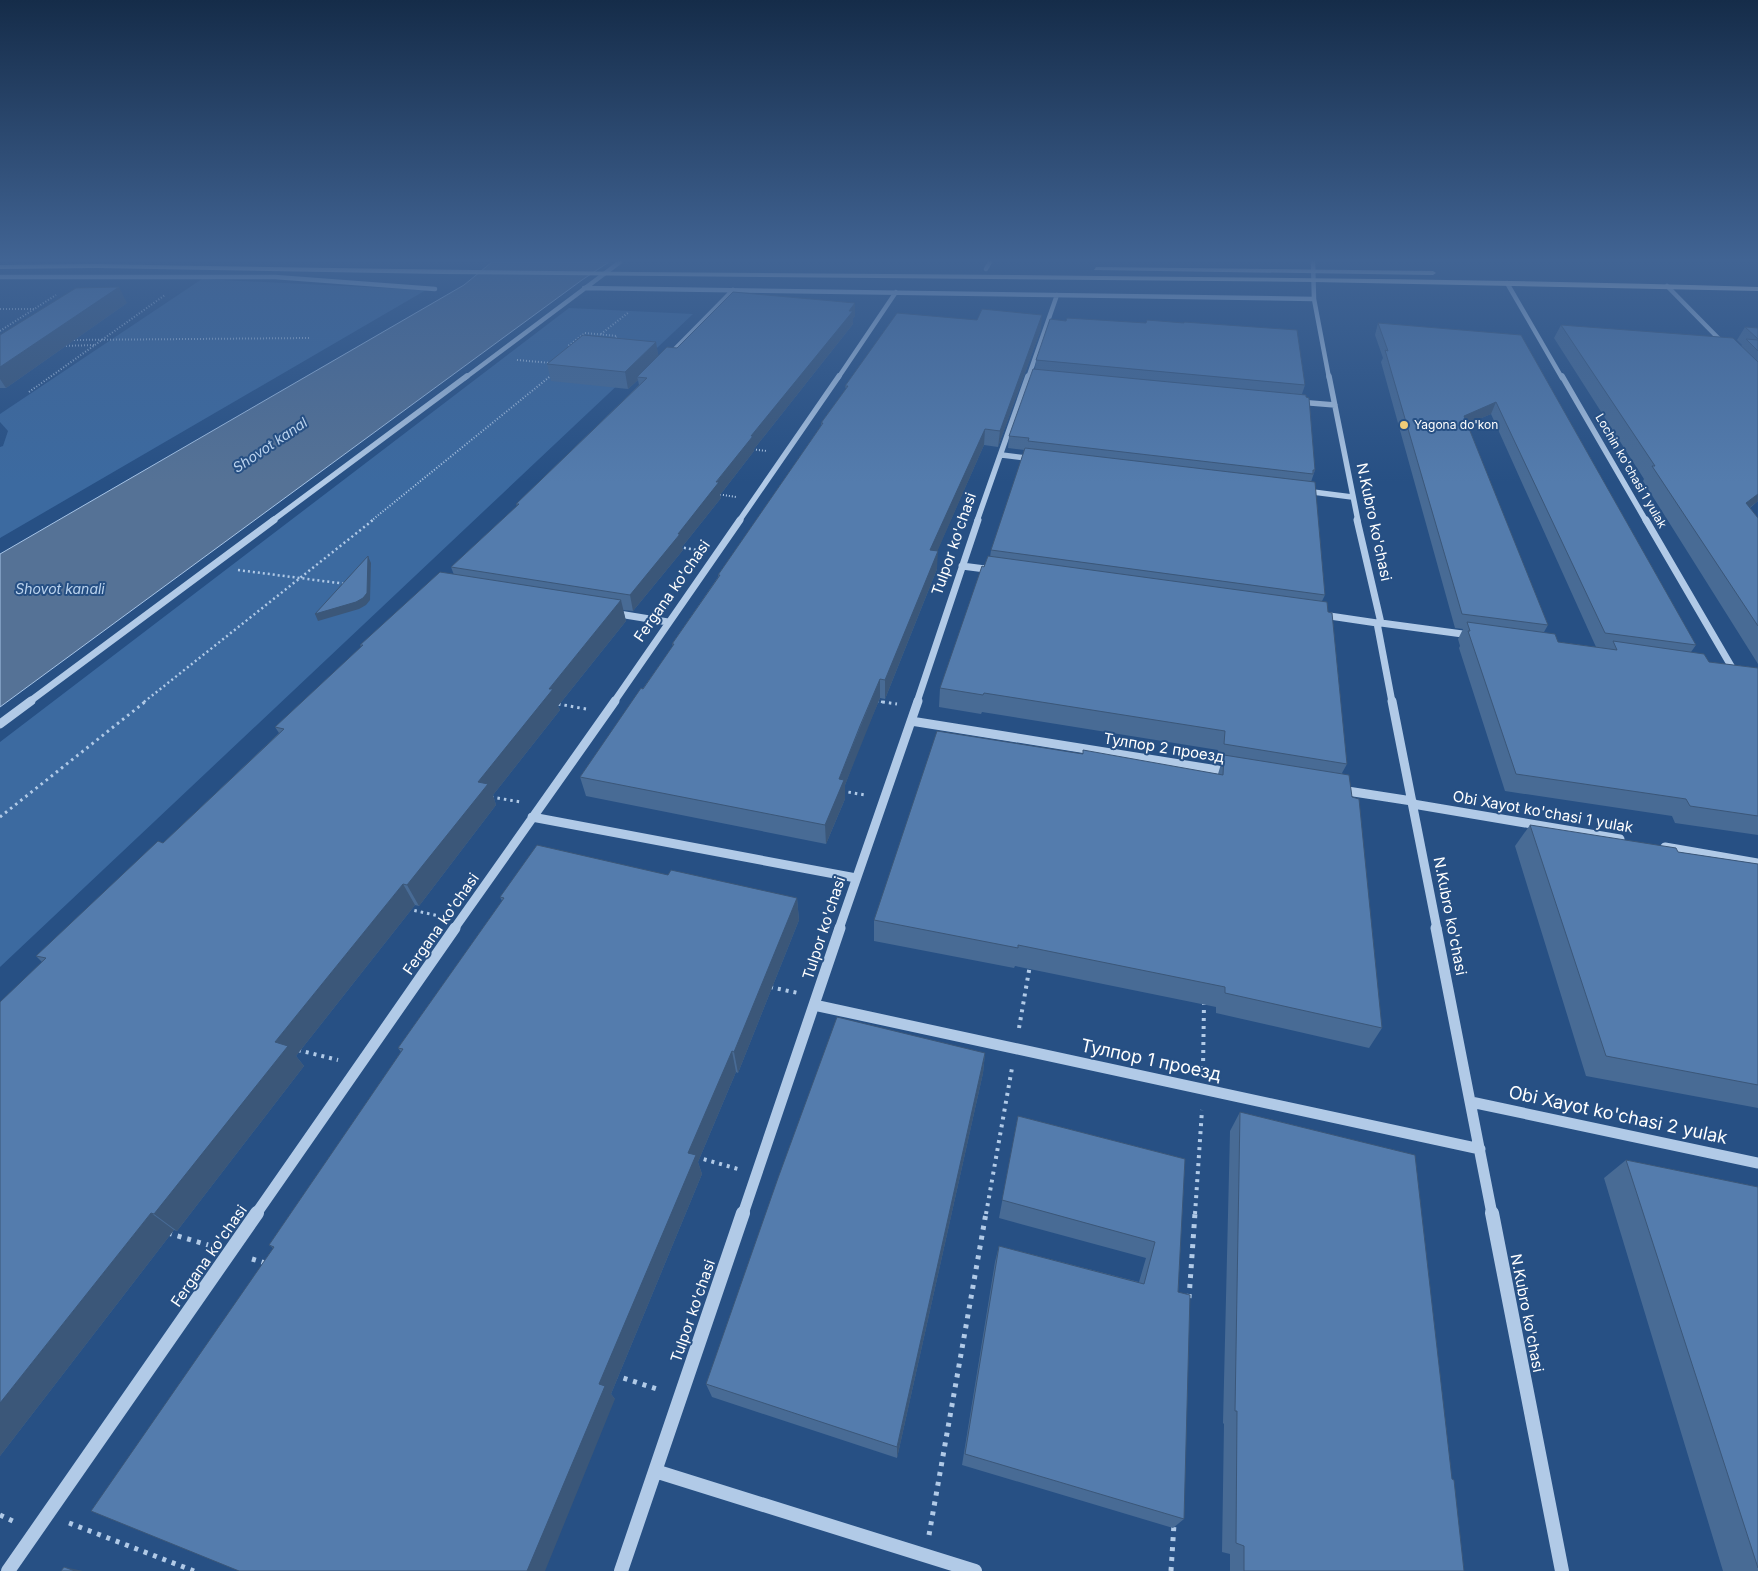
<svg xmlns="http://www.w3.org/2000/svg" width="1758" height="1571" viewBox="0 0 1758 1571" font-family="Inter,sans-serif">
<style>
.green{fill:#3c6aa0}
.water{fill:#557296;stroke:#a6c4e7}
.lines{fill:none;stroke-linecap:round;stroke-linejoin:round}
.path-far4{stroke:#b1cae7;stroke-width:2;stroke-dasharray:1 2;stroke-linecap:butt}
.path-far3{stroke:#b1cae7;stroke-width:2.5;stroke-dasharray:2 3;stroke-linecap:butt}
.path-far2{stroke:#b1cae7;stroke-width:3;stroke-dasharray:2.5 4;stroke-linecap:butt}
.path-far1{stroke:#b1cae7;stroke-width:4;stroke-dasharray:3 5;stroke-linecap:butt}
.path{stroke:#b1cae7;stroke-width:5;stroke-dasharray:4 6;stroke-linecap:butt}
.minor-far5{stroke:#b1cae7;stroke-width:4.5}
.minor-far4{stroke:#b1cae7;stroke-width:5.5}
.minor-far3{stroke:#b1cae7;stroke-width:7}
.minor-far2{stroke:#b1cae7;stroke-width:9}
.minor-far1{stroke:#b1cae7;stroke-width:11}
.minor{stroke:#b1cae7;stroke-width:14}
.major{fill:#f2f7fe;fill-rule:evenodd}
.wall{fill:#486b95;fill-rule:evenodd}
.shaded-wall{fill:#3b5779}
.building{fill:#547cad;stroke:#3b5779}
.poi-dot{fill:#efcc77;stroke:#275084;stroke-width:2}
.labels{text-anchor:middle;stroke-width:4;stroke-linejoin:round;paint-order:stroke}
.far-poi-label{font-size:12px;fill:#fff;stroke:#275084;text-anchor:start}
.far-street-label{font-size:12px;fill:#fff;stroke:#275084}
.far-water-label{font-size:14px;font-style:italic;fill:#bcd4ef;stroke:#275084}
.street-label{font-size:15px;fill:#fff;stroke:#275084}
.near-street-label{font-size:18px;fill:#fff;stroke:#275084}
</style>
<rect width="100%" height="100%" fill="#275084"/>
<path class="green" d="M202,279L426,290L0,538V447L3,446L8,431L0,422V414Z
M569,308L693,314L0,967V742Z"/>
<path class="water" d="M492,262H609L582,280L0,707V554L464,285Z"/>
<g class="lines">
<path class="path-far4" d="M0,309H34
M0,331L56,295
M585,333L617,336L600,350L568,346Z
M601,334L629,312
M71,340L309,338
M63,346L94,345
M517,360L551,363
M29,392L165,295
M750,449L767,451
M717,494L736,497
M371,521L553,374"/>
<path class="path-far3" d="M679,547L697,550
M238,570L346,584
M876,701L883,702
M144,702L373,520"/>
<path class="path-far2" d="M876,701L897,704
M558,704L586,709
M842,791L865,795
M491,797L521,802
M0,817L146,701
M408,909L439,916"/>
<path class="path-far1" d="M770,987L798,993
M1019,1028L1030,965
M298,1050L338,1060
M1203,1069L1204,1003
M696,1157L738,1169
M986,1214L1012,1068
M1195,1214L1202,1110"/>
<path class="path" d="M168,1233L208,1245
M252,1259L265,1263
M1189,1298L1195,1213
M614,1375L660,1390
M0,1515L17,1523
M69,1523L194,1571
M929,1535L986,1213
M1171,1571L1174,1524"/>
<path class="minor-far5" d="M1313,262L1314,299L1329,378
M986,269L990,262
M0,277H275L435,289
M1507,283L1562,378
M1667,286L1725,345
M584,288L1314,299
M669,355L733,290
M465,378L620,262
M838,378L896,292
M1028,378L1057,295"/>
<path class="minor-far4" d="M1329,376L1358,521
M1562,376L1646,521
M1298,402L1335,405
M1002,455L1034,459
M1305,491L1352,497
M272,521L467,376
M739,521L839,376
M977,521L1028,376"/>
<path class="minor-far3" d="M1357,520L1381,623H1377L1392,702
M1646,520L1734,671
M962,566L993,570
M613,613L668,622
M1323,615L1377,623
M1381,623L1470,635
M29,702L274,520
M614,702L740,520
M917,702L978,520"/>
<path class="minor-far2" d="M1392,701L1437,929
M911,721L1230,772
M0,724L31,701
M1341,790L1412,801
M1413,804L1620,839
M532,817L856,878
M1665,847L1758,863
M454,929L615,701
M839,929L918,701"/>
<path class="minor-far1" d="M1436,928L1492,1214
M814,1005L1480,1149
M1471,1102L1758,1163
M256,1214L455,928
M743,1214L840,928"/>
<path class="minor" d="M1492,1213L1562,1571
M655,1471L975,1571
M8,1571L257,1213
M621,1571L743,1213"/>
<path class="major" d="M97,264C403,270 709,273 1015,275C1263,278 1511,279 1758,287V291L1314,282L442,274L97,268L0,269V265Z
M1096,267L1433,271L1436,273L1433,275L1094,270Z"/>
</g>
<path class="wall" d="M127,303L6,388H0V335Z
M855,303V316L853,318V324L754,449V451L720,495L721,498L682,547L683,550L633,611L623,610L626,621L558,706L560,710L493,795L496,805L419,906L415,905L296,1056L304,1066L177,1231L174,1230L0,1456L42,962L36,956L163,843L279,733L275,727L361,647L360,645L454,575L451,567L517,506L516,504L639,385L638,380L628,389L551,381L547,364L656,342L658,356L677,348Z
M1378,323L1521,335L1696,645L1691,652L1709,662L1758,668V835L1675,823L1672,816L1505,791L1459,648L1460,646L1458,639L1463,629L1455,628L1381,362L1383,358L1375,335ZM1491,414L1596,647L1558,642L1544,632L1548,625L1467,424Z
M1561,325L1741,346L1742,345L1737,340L1745,327L1758,328V501L1750,508L1758,518V664L1643,481L1644,479L1554,338Z
M1041,329L998,447L984,445L937,551V569L885,699L880,698L860,745L845,785V799L826,844L586,796L580,777L673,646L672,644L718,577V575L821,426V423L846,389L845,386Z
M1036,360L1305,385L1302,394L1315,470L1311,482L1325,595L1322,601L1347,764L1342,773L1352,797L1382,1028L1369,1048L1216,1013V1007L1015,966L1014,968L874,941V920L1083,754L1218,774L1221,764H1218V750L982,712L981,714L939,707L940,688L984,567L990,557L991,550L1025,450L1008,448L1009,436L1035,369Z
M1530,825L1678,852L1758,864V1108L1586,1076L1515,846Z
M668,875L797,898L799,920L738,1073L736,1072L698,1162L702,1174L611,1394L615,1399L273,1248L269,1245L401,1052L398,1048L502,901L500,897Z
M985,1053L983,1073L897,1458L712,1397L706,1384Z
M1240,1112L1452,1479L1464,1571H1230V1554L1222,1552L1224,1424L1223,1423L1230,1131Z
M1018,1116L1185,1159L1178,1292L1184,1519L1173,1528L962,1465L995,1262L999,1246L1139,1282L1146,1258L999,1218Z
M1626,1160L1758,1187V1571H1723L1604,1178Z"/>
<path class="shaded-wall" d="M119,287L127,303L6,388L0,379V367Z
M855,303V316L853,318V324L754,449V451L720,495L721,498L682,547L683,550L633,611L630,595L678,534L751,436Z
M1042,315L1041,329L998,447L1000,431Z
M656,342L659,359L637,377L638,380L628,389L625,372Z
M1496,402L1491,414L1458,428L1464,416Z
M985,429L984,445L930,568V550Z
M1758,494V501L1735,519L1746,503Z
M938,551L937,569L885,699V680Z
M368,556L371,563L370,600L366,605L359,609L318,621L315,614Z
M621,600L626,621L558,706L560,710L493,795L496,805L419,906L407,885L478,782L549,689Z
M880,679V698L845,785V799L826,844L825,825L839,779Z
M403,884L415,905L296,1056L304,1066L177,1231L154,1214L275,1042Z
M797,898L799,920L738,1073L734,1052Z
M732,1051L736,1072L698,1162L702,1174L611,1394L615,1399L545,1571H527L688,1153Z
M985,1053L983,1073L897,1458V1447Z
M151,1213L174,1230L0,1456V1403Z
M64,1567L83,1571H75Z"/>
<path class="building" d="M119,287L0,367V335L76,288Z
M733,292L855,303L849,311H853L751,436H753L716,482H719L678,534H680L630,595L451,567L519,504H516L647,378L637,377L667,347L677,348Z
M982,309L1042,315L1000,431L985,429L930,550L938,551L885,680L880,679L860,726L839,779L844,780L825,825L580,777L641,688L643,689L674,644H672L720,575H718L823,423H821L848,386H845L897,313L977,320Z
M1067,318L1146,323L1147,320L1184,323V322L1297,330L1305,385L1036,360L1050,319L1066,321Z
M1378,323L1521,335L1696,645L1605,633L1496,402L1464,416L1548,625L1462,614L1385,350L1388,351Z
M1561,325L1733,338L1758,362V494L1746,503L1758,518V626L1652,466H1655Z
M1745,327L1758,328V339Z
M583,335L656,342L625,372L547,364Z
M1746,339L1758,340V351Z
M1033,369L1306,395V397L1309,398L1315,470H1313V474L1028,441L1029,438L1009,436Z
M1025,448L1315,482L1325,595L991,550Z
M368,556L367,593L363,598L356,602L315,614Z
M988,556L1327,602L1328,612L1332,613L1347,764L1224,744L1225,731L984,693L983,695L940,688L982,566L984,567Z
M440,572L621,600L549,689H553L478,782L488,784L407,885L403,884L275,1042L288,1046L154,1214L151,1213L0,1403V1002L46,958L36,956L158,841L163,843L284,729L275,727L363,645H360Z
M1467,622L1555,634L1558,642L1617,650L1613,641L1704,654L1709,662L1758,668V816L1690,806L1686,799L1516,774L1468,631H1470Z
M937,731L1083,754V750L1223,775L1224,755L1349,775L1352,797L1359,799L1382,1028L1225,993V987L1018,945V948L874,920Z
M1530,825L1676,848L1678,852L1758,864V1085L1606,1056Z
M537,845L668,875L671,870L797,898L734,1052L732,1051L688,1153L696,1155L599,1384L605,1386L527,1571H239L91,1511L274,1247L269,1245L403,1049L398,1048L504,898L500,897Z
M837,1017L985,1053L897,1447L706,1384L778,1178Z
M1240,1112L1415,1155L1452,1479L1454,1480L1464,1571H1244V1546L1236,1543L1237,1411H1235Z
M1018,1116L1185,1159L1178,1292L1190,1295L1184,1519L965,1454L999,1246L1144,1284L1155,1242L1002,1200Z
M1626,1160L1758,1187V1568Z
M64,1567L75,1571H61Z"/>
<linearGradient id="sky" x2="0" y2="1"><stop stop-color="#152c49"/><stop offset="0.54" stop-color="#416494"/><stop offset="1" stop-color="#416494" stop-opacity="0"/></linearGradient>
<rect width="1758" height="482" fill="url(#sky)"/>
<circle class="poi-dot" cx="1404" cy="425" r="5"/>
<g class="labels">
<g class="far-poi-label">
<text x="1414" y="429">Yagona do'kon</text>
</g>
<g class="far-street-label">
<text transform="translate(1631 471) rotate(60)" y="4">Lochin ko'chasi 1 yulak</text>
</g>
<g class="far-water-label">
<text transform="translate(270 445) rotate(-34)" y="5">Shovot kanal</text>
<text x="60" y="594">Shovot kanali</text>
</g>
<g class="street-label">
<text transform="translate(1374 522) rotate(78)" y="5">N.Kubro ko'chasi</text>
<text transform="translate(954 544) rotate(-71)" y="5">Tulpor ko'chasi</text>
<text transform="translate(672 591) rotate(-55)" y="5">Fergana ko'chasi</text>
<text transform="translate(1164 748) rotate(9)" y="5">Тулпор 2 проезд</text>
<text transform="translate(1543 812) rotate(10)" y="5">Obi Xayot ko'chasi 1 yulak</text>
<text transform="translate(1450 916) rotate(79)" y="5">N.Kubro ko'chasi</text>
<text transform="translate(441 924) rotate(-55)" y="5">Fergana ko'chasi</text>
<text transform="translate(824 928) rotate(-72)" y="5">Tulpor ko'chasi</text>
<text transform="translate(209 1256) rotate(-55)" y="5">Fergana ko'chasi</text>
<text transform="translate(693 1311) rotate(-71)" y="5">Tulpor ko'chasi</text>
<text transform="translate(1527 1313) rotate(79)" y="5">N.Kubro ko'chasi</text>
</g>
<g class="near-street-label">
<text transform="translate(1151 1060) rotate(12)" y="6">Тулпор 1 проезд</text>
<text transform="translate(1618 1115) rotate(12)" y="6">Obi Xayot ko'chasi 2 yulak</text>
</g>
</g>
</svg>
